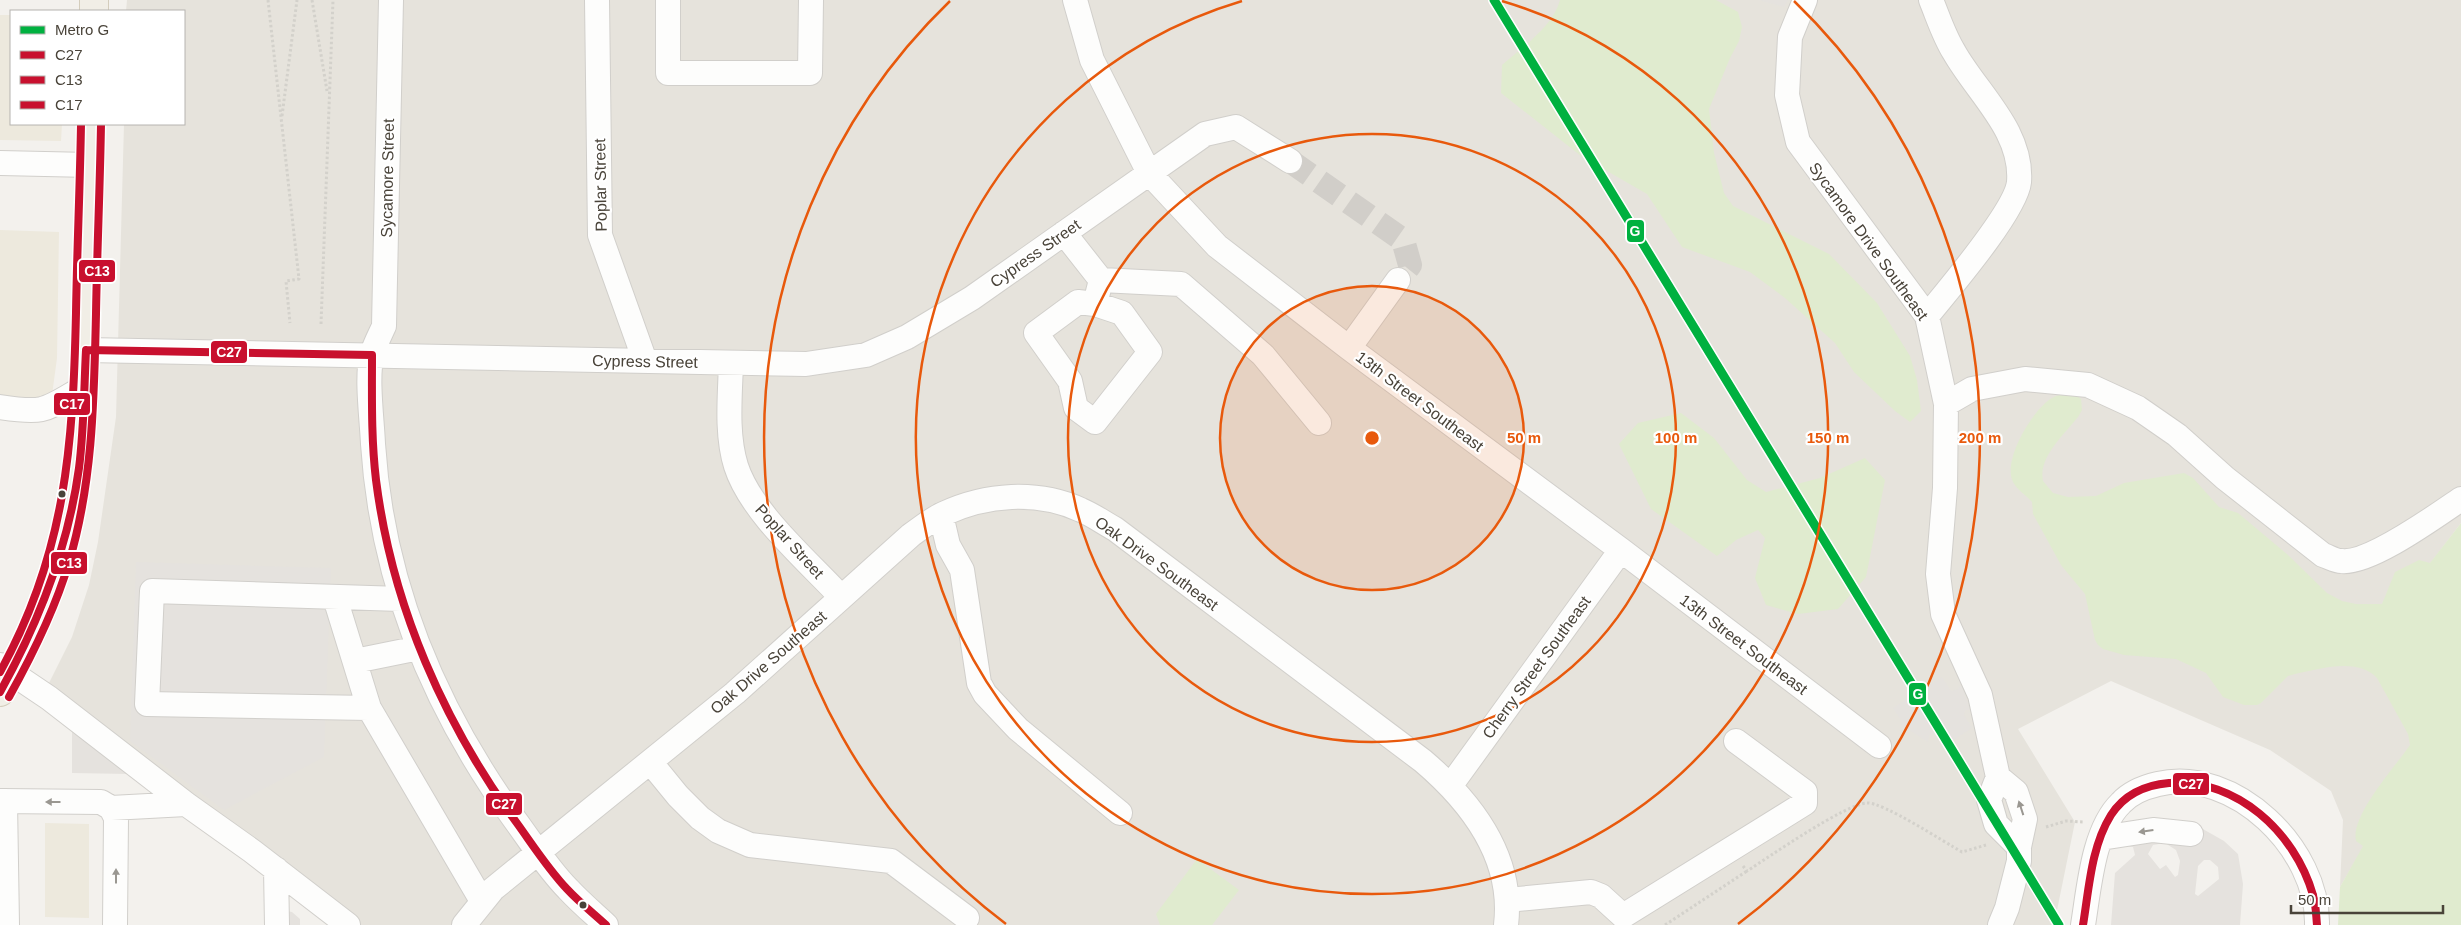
<svg xmlns="http://www.w3.org/2000/svg" width="2461" height="925" viewBox="0 0 2461 925" font-family="Helvetica,sans-serif">
<style>
.residential{fill:#e6e3dc}
.education{fill:#ede9dd}
.green{fill:#e0ebcf}
.parking{fill:#e5e2de;fill-rule:evenodd}
.lines{fill:none;stroke-linecap:round;stroke-linejoin:round}
.minor-tunnel{stroke:#d1cec9;stroke-width:24;stroke-dasharray:24 12;stroke-linecap:butt}
.minor-casing{stroke:#d1cfcb;stroke-width:26}
.major-casing{stroke:#d4cdbc;stroke-width:30}
.path{stroke:#d3d1cb;stroke-width:3;stroke-dasharray:2.5 2.5;stroke-linecap:butt}
.minor{stroke:#fdfdfc;stroke-width:24}
.major{stroke:#f1eee6;stroke-width:28}
.bus-1-casing{stroke:#fff;stroke-width:11}
.bus-2-casing{stroke:#fff;stroke-width:11}
.bus-3-casing{stroke:#fff;stroke-width:11}
.bus-1{stroke:#c8102e;stroke-width:8}
.bus-2{stroke:#c8102e;stroke-width:8}
.bus-3{stroke:#c8102e;stroke-width:8}
.metro-1-casing{stroke:#fff;stroke-width:12}
.metro-1{stroke:#00b140;stroke-width:9}
.oneway{fill:#9a9791}
.ring{fill:none;stroke:#e8590c;stroke-width:2.5}
.bus-dot{fill:#494339;stroke:#fff;stroke-width:2}
.labels{text-anchor:middle;stroke-width:4.5;stroke-linejoin:round;paint-order:stroke}
.street-label{font-size:16px;fill:#494339;stroke:#fff}
.centre{fill:#e8590c;stroke:#fff;stroke-width:2.5}
.ring-label{font-size:15px;text-anchor:middle;font-weight:bold;fill:#e8590c;stroke:#fff;stroke-width:4.5;stroke-linejoin:round;paint-order:stroke}
.line-badge{stroke:#fff;stroke-width:2}
.badge-label{font-size:14px;text-anchor:middle;font-weight:bold;fill:#fff}
</style>
<rect width="100%" height="100%" fill="#f3f1ed"/>
<path class="residential" d="M127,0H2461V523L2426,569L2461,680L2340,887L2343,820L2331,791L2270,750L2111,681L2018,729L2075,822L2054,925H357L48,685L72,637L89,585L98,542L116,417L124,124H184V11H126Z"/>
<path class="education" d="M0,15H11V124H62L61,141L0,140Z
M0,230L59,232L57,358L50,410L0,401Z
M45,823L89,824V918L45,917Z"/>
<path class="green" d="M1560,0H1716L1738,12L1742,27L1739,41L1730,58L1709,109L1714,153L1724,193L1733,206L1829,254L1877,303L1910,356L1917,380L1921,411L1910,422L1895,411L1854,372L1835,343L1785,298L1750,272L1682,247L1647,194L1581,156L1501,93L1502,65C1522,47 1553,27 1560,0Z
M2074,393L2081,399L2082,410L2078,417C2064,435 2038,457 2043,481L2053,493L2068,497L2096,496L2124,483L2184,473L2193,478L2219,507L2238,513L2288,555L2327,593L2342,601L2356,604H2382L2395,572L2419,560L2430,563L2461,523V925H2338L2340,887L2363,846L2356,841C2350,816 2395,767 2410,745L2408,734L2377,678C2357,657 2320,669 2295,674L2288,676L2261,703L2257,705H2244L2223,697L2206,673L2176,659L2124,655L2103,649L2098,645L2095,640L2085,594L2061,565L2033,514L2032,502C2026,495 2017,490 2013,482C2002,460 2033,409 2052,398C2058,394 2067,394 2074,393Z
M1681,413L1714,438L1747,480L1766,492L1820,478L1865,458L1885,480L1866,577L1838,609L1798,614L1766,605L1755,578L1765,538L1758,530L1736,540L1717,556L1651,509L1619,444L1638,423Z
M1197,859L1239,890L1212,925H1160L1156,914Z"/>
<path class="parking" d="M1759,0H1788L1784,7Z
M136,562L331,568L324,757L224,810L130,741Z
M1942,677L1951,691L1958,689L1961,684L1970,710H1965L1964,715L1972,728L1944,746L1936,734L1929,735L1928,742L1901,725L1902,722L1893,708Z
M72,731H85L129,774L72,773Z
M2194,824L2224,841L2238,854L2243,884L2240,925H2111L2115,873L2135,855L2133,847L2125,846ZM2165,843L2176,850L2180,861L2178,875L2175,877L2166,865L2160,869L2148,854L2153,845ZM2204,860H2210L2218,867L2219,879L2198,896L2195,894L2198,866Z
M281,910L292,912L300,919V925H281Z"/>
<g class="lines">
<path class="minor-tunnel" d="M1290,161L1403,240L1410,265L1398,280"/>
<defs>
<path id="minor" d="M391,0L384,326C380,335 375,344 372,354C366,377 372,419 373,444C382,583 434,708 515,820C532,843 548,869 568,889C580,902 593,913 606,925
M597,0L600,235L645,361
M668,0V73H810L811,0
M1075,0L1092,60L1149,173L1217,246L1349,348L1621,550L1879,746
M1805,0L1790,37L1787,95L1798,142L1927,316L1946,404L1945,488L1938,574L1943,614L1980,695L1998,777L1989,800L1996,824L2019,847
M0,163L90,165
M1064,233L1101,280L1181,284L1263,355L1319,423
M1095,304L1122,313L1150,352L1095,422L1076,408L1070,381L1036,333L1078,302L1095,304L1101,280
M1927,316C1948,290 2016,211 2019,182C2023,131 1977,93 1954,52C1944,36 1938,17 1931,0
M1349,348L1398,280
M86,350L806,364L866,355L907,337L972,298L1205,134L1236,127L1290,161
M731,363C730,396 726,434 736,466C751,513 808,561 841,597
M1946,404L1972,389L2025,379L2088,385L2138,408L2177,435L2225,478L2323,555C2329,557 2336,561 2341,561C2369,565 2437,515 2461,499
M0,407C46,414 45,410 84,387
M941,515L948,545L962,570L979,683L985,694L1018,729L1120,813
M335,598L369,708L147,704L152,591L401,599
M355,661L419,648
M0,665L49,698L186,804
M369,708L482,901
M651,763L678,796L700,818L718,831L750,845L891,861L967,918
M1998,777L2016,792L2025,819L2019,847V861L2007,908L2000,925
M1451,785L1621,550
M0,801L101,802L111,808L116,818L115,925
M5,801L7,925
M111,808L186,804L252,851L348,925
M2101,838L2153,830L2191,834
M276,869L277,925
M1507,900L1591,892L1601,896L1623,916L1805,803V792L1736,741
M464,925L493,889L735,693L911,535C921,528 932,519 943,514C986,494 1037,490 1081,510C1093,515 1104,523 1115,529L1423,761C1471,802 1514,858 1506,925
M2083,925C2089,889 2093,830 2121,803C2130,793 2145,787 2158,784C2234,766 2319,849 2317,925"/>
<path id="major" d="M94,11V0
M0,692C28,644 52,593 65,539C83,465 85,389 86,313C88,250 90,187 91,124"/>
</defs>
<use href="#minor" class="minor-casing"/>
<use href="#major" class="major-casing"/>
<path class="path" d="M268,0L299,279L286,281L290,323
M312,0L327,91
M282,116L297,0
M321,324L333,0
M2046,827L2066,821L2084,822
M1743,866L1747,871C1769,857 1845,804 1867,803C1883,802 1944,842 1962,852L1986,845
M1665,925L1747,871"/>
<use href="#minor" class="minor"/>
<use href="#major" class="major"/>
<defs>
<path id="bus-1" d="M86,350L372,355
M372,355C372,397 371,438 376,480C392,606 444,724 519,826C534,847 549,870 567,889C579,902 593,913 606,925
M0,692C39,622 68,548 79,468C84,429 84,389 86,350
M2083,925C2089,889 2091,847 2111,815C2124,795 2145,785 2169,783C2236,778 2295,832 2313,895C2316,904 2316,915 2317,925"/>
<path id="bus-2" d="M9,697C33,654 55,610 69,562C93,482 94,397 96,314C97,251 100,187 101,124"/>
<path id="bus-3" d="M0,672C66,553 73,445 76,313C77,250 80,187 81,124"/>
</defs>
<use href="#bus-1" class="bus-1-casing"/>
<use href="#bus-2" class="bus-2-casing"/>
<use href="#bus-3" class="bus-3-casing"/>
<use href="#bus-1" class="bus-1"/>
<use href="#bus-2" class="bus-2"/>
<use href="#bus-3" class="bus-3"/>
<defs>
<path id="metro-1" d="M1494,0L2059,925"/>
</defs>
<use href="#metro-1" class="metro-1-casing"/>
<use href="#metro-1" class="metro-1"/>
</g>
<defs><path id="oneway-solid" d="M-6-.8H1V-3.2L6.5 0L1 3.2V.8H-6Z" transform="scale(1.25)"/></defs>
<g class="oneway">
<use href="#oneway-solid" transform="translate(53 802) rotate(-180)"/>
<use href="#oneway-solid" transform="translate(2021 808) rotate(-108)"/>
<use href="#oneway-solid" transform="translate(2146 831) rotate(172)"/>
<use href="#oneway-solid" transform="translate(116 876) rotate(-90)"/>
</g>
<circle cx="1372" cy="438" r="152" fill="#e8590c" fill-opacity=".12"/>
<g class="ring">
<circle cx="1372" cy="438" r="152"/>
<circle cx="1372" cy="438" r="304"/>
<path d="M1502 1A456 456 0 1 1 1242 1"/>
<path d="M1006 924A608 608 0 0 1 950 1M1794 1A608 608 0 0 1 1738 924"/>
</g>
<g class="bus-dot">
<circle cx="62" cy="494" r="4.5"/>
<circle cx="583" cy="905" r="4.5"/>
</g>
<g class="labels">
<g class="street-label">
<text transform="translate(387 178) rotate(-89)" y="6">Sycamore Street</text>
<text transform="translate(600 185) rotate(-91)" y="6">Poplar Street</text>
<text transform="translate(1869 241) rotate(54)" y="6">Sycamore Drive Southeast</text>
<text transform="translate(1035 253) rotate(-35)" y="6">Cypress Street</text>
<text transform="translate(645 361) rotate(1)" y="6">Cypress Street</text>
<text transform="translate(1420 401) rotate(37)" y="6">13th Street Southeast</text>
<text transform="translate(790 541) rotate(48)" y="6">Poplar Street</text>
<text transform="translate(1157 563) rotate(36)" y="6">Oak Drive Southeast</text>
<text transform="translate(1744 644) rotate(37)" y="6">13th Street Southeast</text>
<text transform="translate(768 662) rotate(-41)" y="6">Oak Drive Southeast</text>
<text transform="translate(1536 667) rotate(-54)" y="6">Cherry Street Southeast</text>
</g>
</g>
<circle cx="1372" cy="438" r="8" class="centre"/>
<g class="ring-label">
<text x="1524" y="443">50 m</text>
<text x="1676" y="443">100 m</text>
<text x="1828" y="443">150 m</text>
<text x="1980" y="443">200 m</text>
</g>
<g class="line-badge">
<rect x="1626" y="219" width="19" height="24" rx="5" fill="#00b140"/>
<rect x="78" y="259" width="38" height="24" rx="5" fill="#c8102e"/>
<rect x="210" y="340" width="38" height="24" rx="5" fill="#c8102e"/>
<rect x="53" y="392" width="38" height="24" rx="5" fill="#c8102e"/>
<rect x="50" y="551" width="38" height="24" rx="5" fill="#c8102e"/>
<rect x="1908" y="682" width="19" height="24" rx="5" fill="#00b140"/>
<rect x="2172" y="772" width="38" height="24" rx="5" fill="#c8102e"/>
<rect x="485" y="792" width="38" height="24" rx="5" fill="#c8102e"/>
</g>
<g class="badge-label">
<text x="1635" y="236">G</text>
<text x="97" y="276">C13</text>
<text x="229" y="357">C27</text>
<text x="72" y="409">C17</text>
<text x="69" y="568">C13</text>
<text x="1918" y="699">G</text>
<text x="2191" y="789">C27</text>
<text x="504" y="809">C27</text>
</g>
<rect x="10" y="10" width="175" height="115" fill="#ffffff" stroke="#b6b4b0"/>
<rect x="20" y="26" width="25" height="8" fill="#00b140" stroke="#b6b4b0"/>
<text x="55" y="35" font-size="15" fill="#494339">Metro G</text>
<rect x="20" y="51" width="25" height="8" fill="#c8102e" stroke="#b6b4b0"/>
<text x="55" y="60" font-size="15" fill="#494339">C27</text>
<rect x="20" y="76" width="25" height="8" fill="#c8102e" stroke="#b6b4b0"/>
<text x="55" y="85" font-size="15" fill="#494339">C13</text>
<rect x="20" y="101" width="25" height="8" fill="#c8102e" stroke="#b6b4b0"/>
<text x="55" y="110" font-size="15" fill="#494339">C17</text>
<path d="M2291 905v8h152v-8" fill="none" stroke="#494339" stroke-width="2.5"/>
<text x="2298" y="905" font-size="15" fill="#494339" stroke="#ffffff" stroke-width="4" paint-order="stroke">50 m</text>
</svg>
